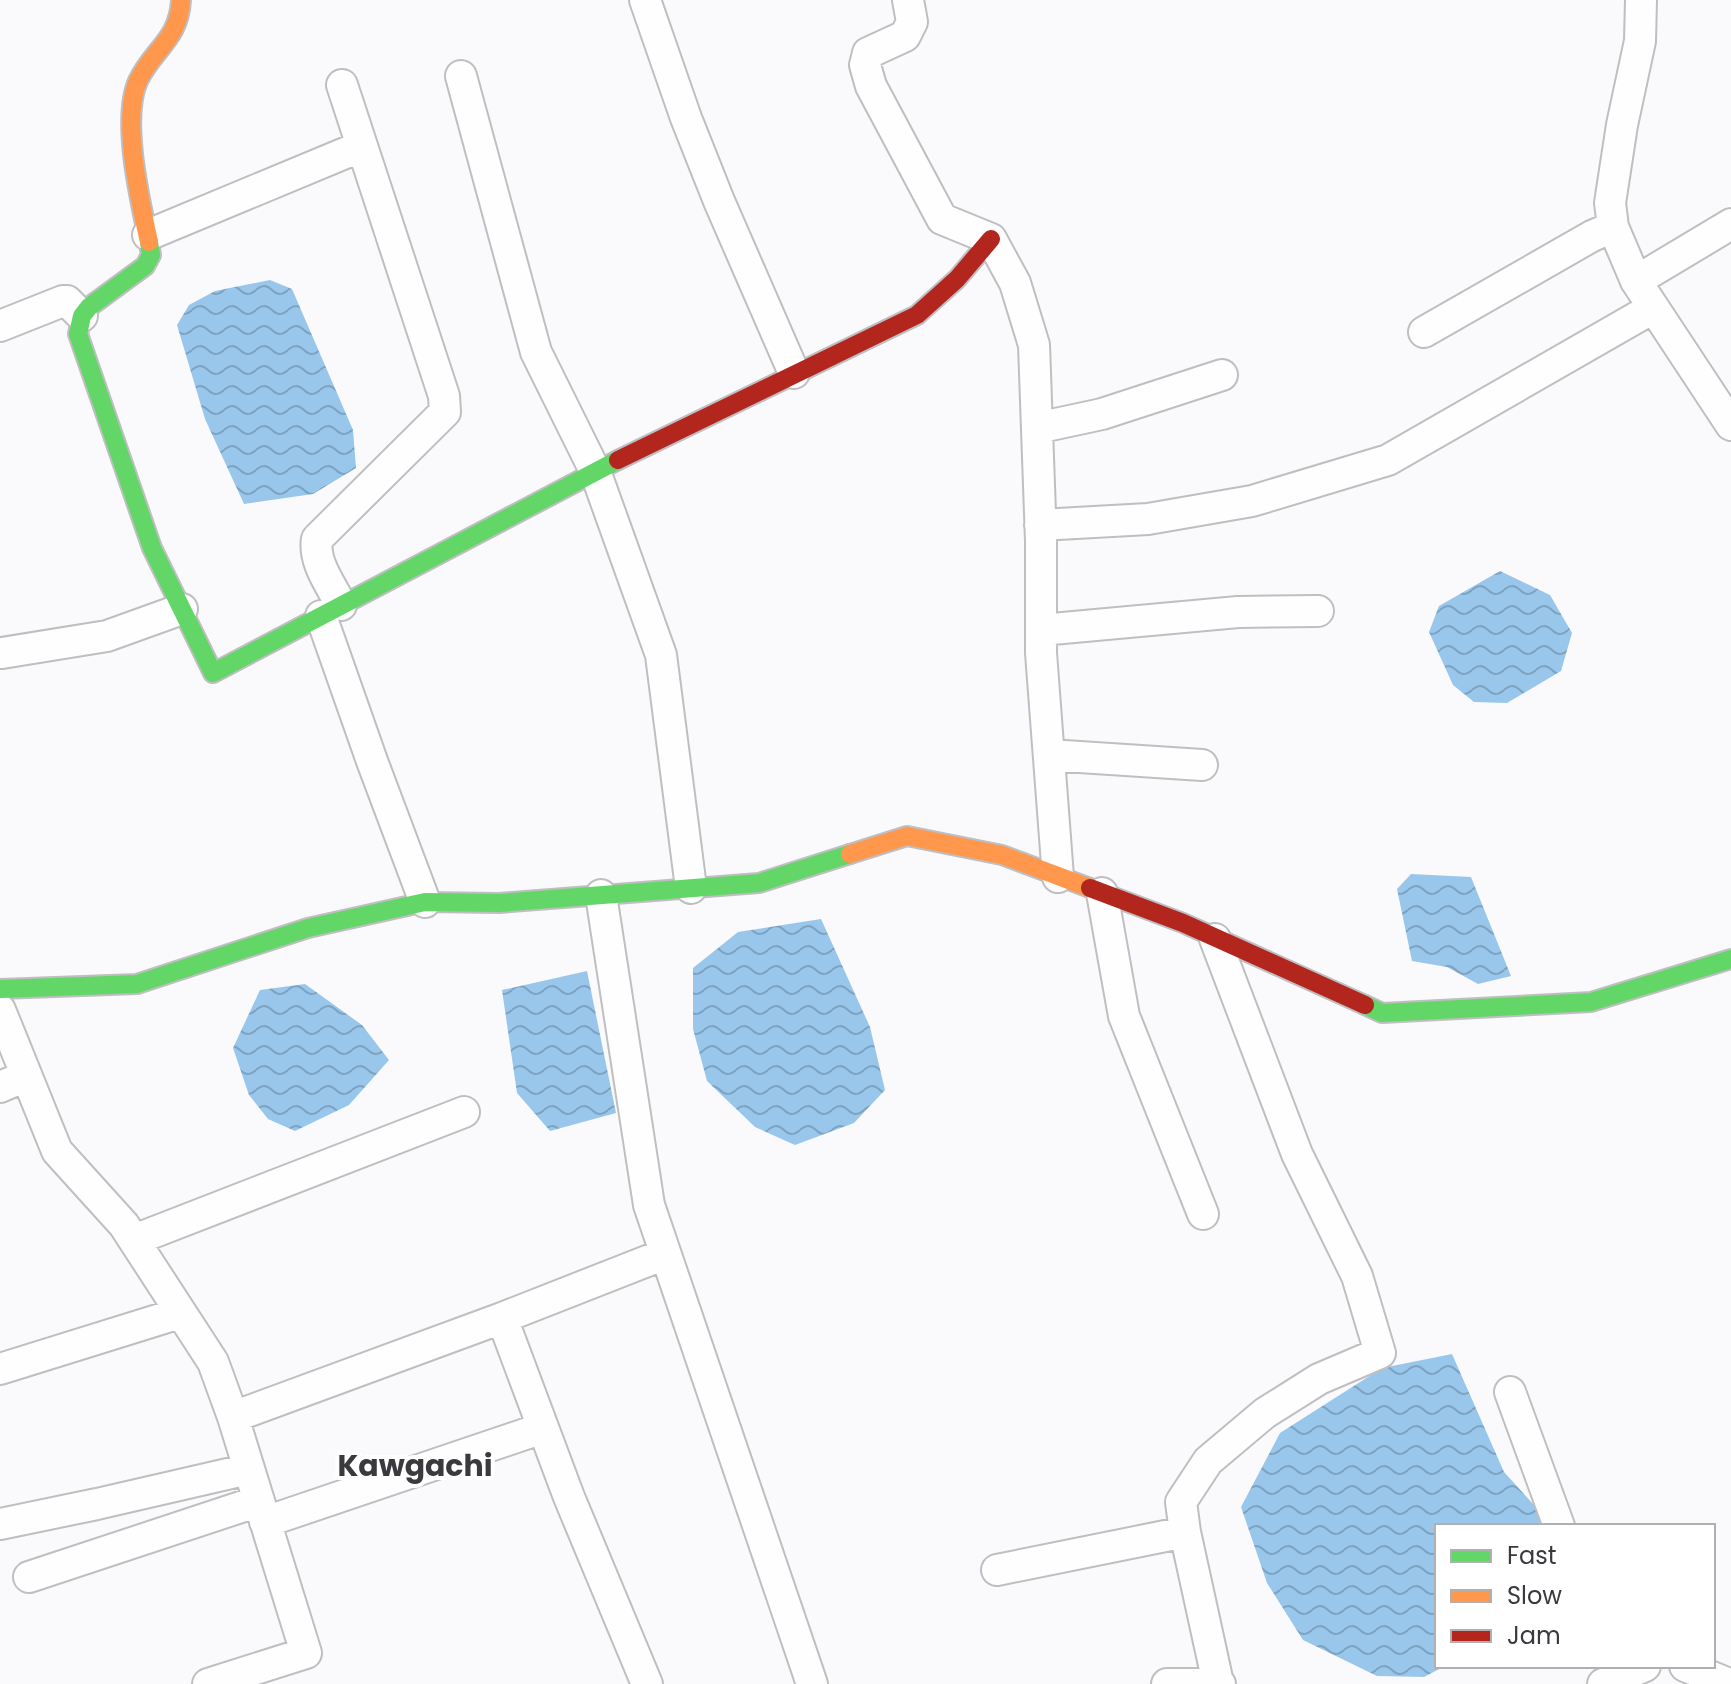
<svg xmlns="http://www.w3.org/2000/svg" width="1731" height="1684" viewBox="0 0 1731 1684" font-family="Poppins,sans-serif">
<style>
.water{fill:url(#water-waves)}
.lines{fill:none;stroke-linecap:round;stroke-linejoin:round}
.street-casing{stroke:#bfbec1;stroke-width:34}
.fast-casing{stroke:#bfbec1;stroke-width:22}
.slow-casing{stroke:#bfbec1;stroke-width:22}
.jam-casing{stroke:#bfbec1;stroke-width:22}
.street{stroke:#fefeff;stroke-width:30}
.fast{stroke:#63d668;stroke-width:18}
.slow{stroke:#ff974d;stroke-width:18}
.jam{stroke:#b3261e;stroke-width:18}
.labels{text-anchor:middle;stroke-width:8;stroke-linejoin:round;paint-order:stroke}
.neighbourhood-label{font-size:30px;font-weight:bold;fill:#3a393e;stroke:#fff}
</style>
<defs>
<pattern id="water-waves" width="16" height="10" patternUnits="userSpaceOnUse" patternTransform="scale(2)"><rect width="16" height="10" fill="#99c7ec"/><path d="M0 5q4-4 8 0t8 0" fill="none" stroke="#7ea3c1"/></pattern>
</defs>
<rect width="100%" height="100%" fill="#faf9fc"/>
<path class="water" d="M270,280L292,289L353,430L356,468L313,494L244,504L205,419L177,325L189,305L215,291Z
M1500,571L1550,595L1572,633L1561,671L1507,703L1474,702L1453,685L1429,632L1439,606Z
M1411,874L1471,877L1511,976L1478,984L1447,967L1412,961L1397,889Z
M821,919L870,1027L885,1090L854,1123L795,1145L755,1127L707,1081L693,1029V968L738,932Z
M587,971L616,1113L550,1131L517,1093L502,990Z
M305,984L362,1025L389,1060L349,1105L295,1131L268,1119L249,1095L233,1048L260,990Z
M1452,1354L1504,1472L1553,1526H1437V1666H1445L1424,1677L1377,1676L1303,1640L1267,1583L1241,1507L1280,1433L1382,1368Z"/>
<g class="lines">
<defs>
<path id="street" d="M645,0L686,118L719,201L794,373
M908,0L912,22L905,36L868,53L865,65L871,86L942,219L991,239L1015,283L1034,345L1041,541V653L1058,877
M1641,0L1640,41L1622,125L1610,203L1613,227L1636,281L1731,425
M461,76L536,352L595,471L661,655L691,888
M148,235L362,146
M1636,281L1731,224
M0,326L63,301H67L82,316
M1424,332L1592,236L1613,227
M1037,428L1102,414L1222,375
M1040,525L1148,519L1252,501L1388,460L1653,308
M341,605C331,585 313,562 317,539L445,412L444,396L342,85
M321,616L372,761L425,902
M1041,630L1238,612L1318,611
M2,653L107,636L182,609
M1049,755L1202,765
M1102,893L1124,1016L1203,1214
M601,895L649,1205L812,1684
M1215,939L1297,1154L1357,1276L1380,1353L1319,1379L1265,1413L1208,1461L1181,1502L1185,1532L1218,1683
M0,1010L57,1151L124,1225L213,1362L233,1417L306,1653L208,1684
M0,1087L26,1076
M134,1240L464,1112
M502,1318L665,1254
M0,1369L180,1313
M1510,1392L1559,1526
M233,1417L502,1318L569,1497L647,1684
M265,1522L543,1428
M0,1524L97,1504L249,1469
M997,1570L1185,1532
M29,1577L259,1501
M1685,1666L1729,1684
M1167,1684H1220
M1603,1684L1645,1666"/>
<path id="fast" d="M149,242L151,255L145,266L89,307L82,316L78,334L152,548L213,673L618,460
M0,989L137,984L308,928L425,902L499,903L759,883L850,854
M1365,1005L1382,1013L1591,1002L1731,959"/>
<path id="slow" d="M149,242C140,201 121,119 138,81C153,49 179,40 181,0
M850,854L907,836L1002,855L1090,888"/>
<path id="jam" d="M618,460L917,315L957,279L991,239
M1090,888L1183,923L1365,1005"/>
</defs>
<use href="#street" class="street-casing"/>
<use href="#fast" class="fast-casing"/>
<use href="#slow" class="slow-casing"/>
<use href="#jam" class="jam-casing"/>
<use href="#street" class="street"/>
<use href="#fast" class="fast"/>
<use href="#slow" class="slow"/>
<use href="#jam" class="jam"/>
</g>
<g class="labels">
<g class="neighbourhood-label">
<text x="415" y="1476">Kawgachi</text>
</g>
</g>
<rect x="1435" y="1524" width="280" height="144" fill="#ffffff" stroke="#b0b0b2" stroke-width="2"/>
<rect x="1451" y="1550" width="40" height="12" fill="#63d668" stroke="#b0b0b2" stroke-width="2"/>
<text x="1507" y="1564" font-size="24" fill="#3a393e">Fast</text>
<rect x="1451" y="1590" width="40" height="12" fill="#ff974d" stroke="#b0b0b2" stroke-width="2"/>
<text x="1507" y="1604" font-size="24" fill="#3a393e">Slow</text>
<rect x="1451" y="1630" width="40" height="12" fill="#b3261e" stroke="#b0b0b2" stroke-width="2"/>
<text x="1507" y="1644" font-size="24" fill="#3a393e">Jam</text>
</svg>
